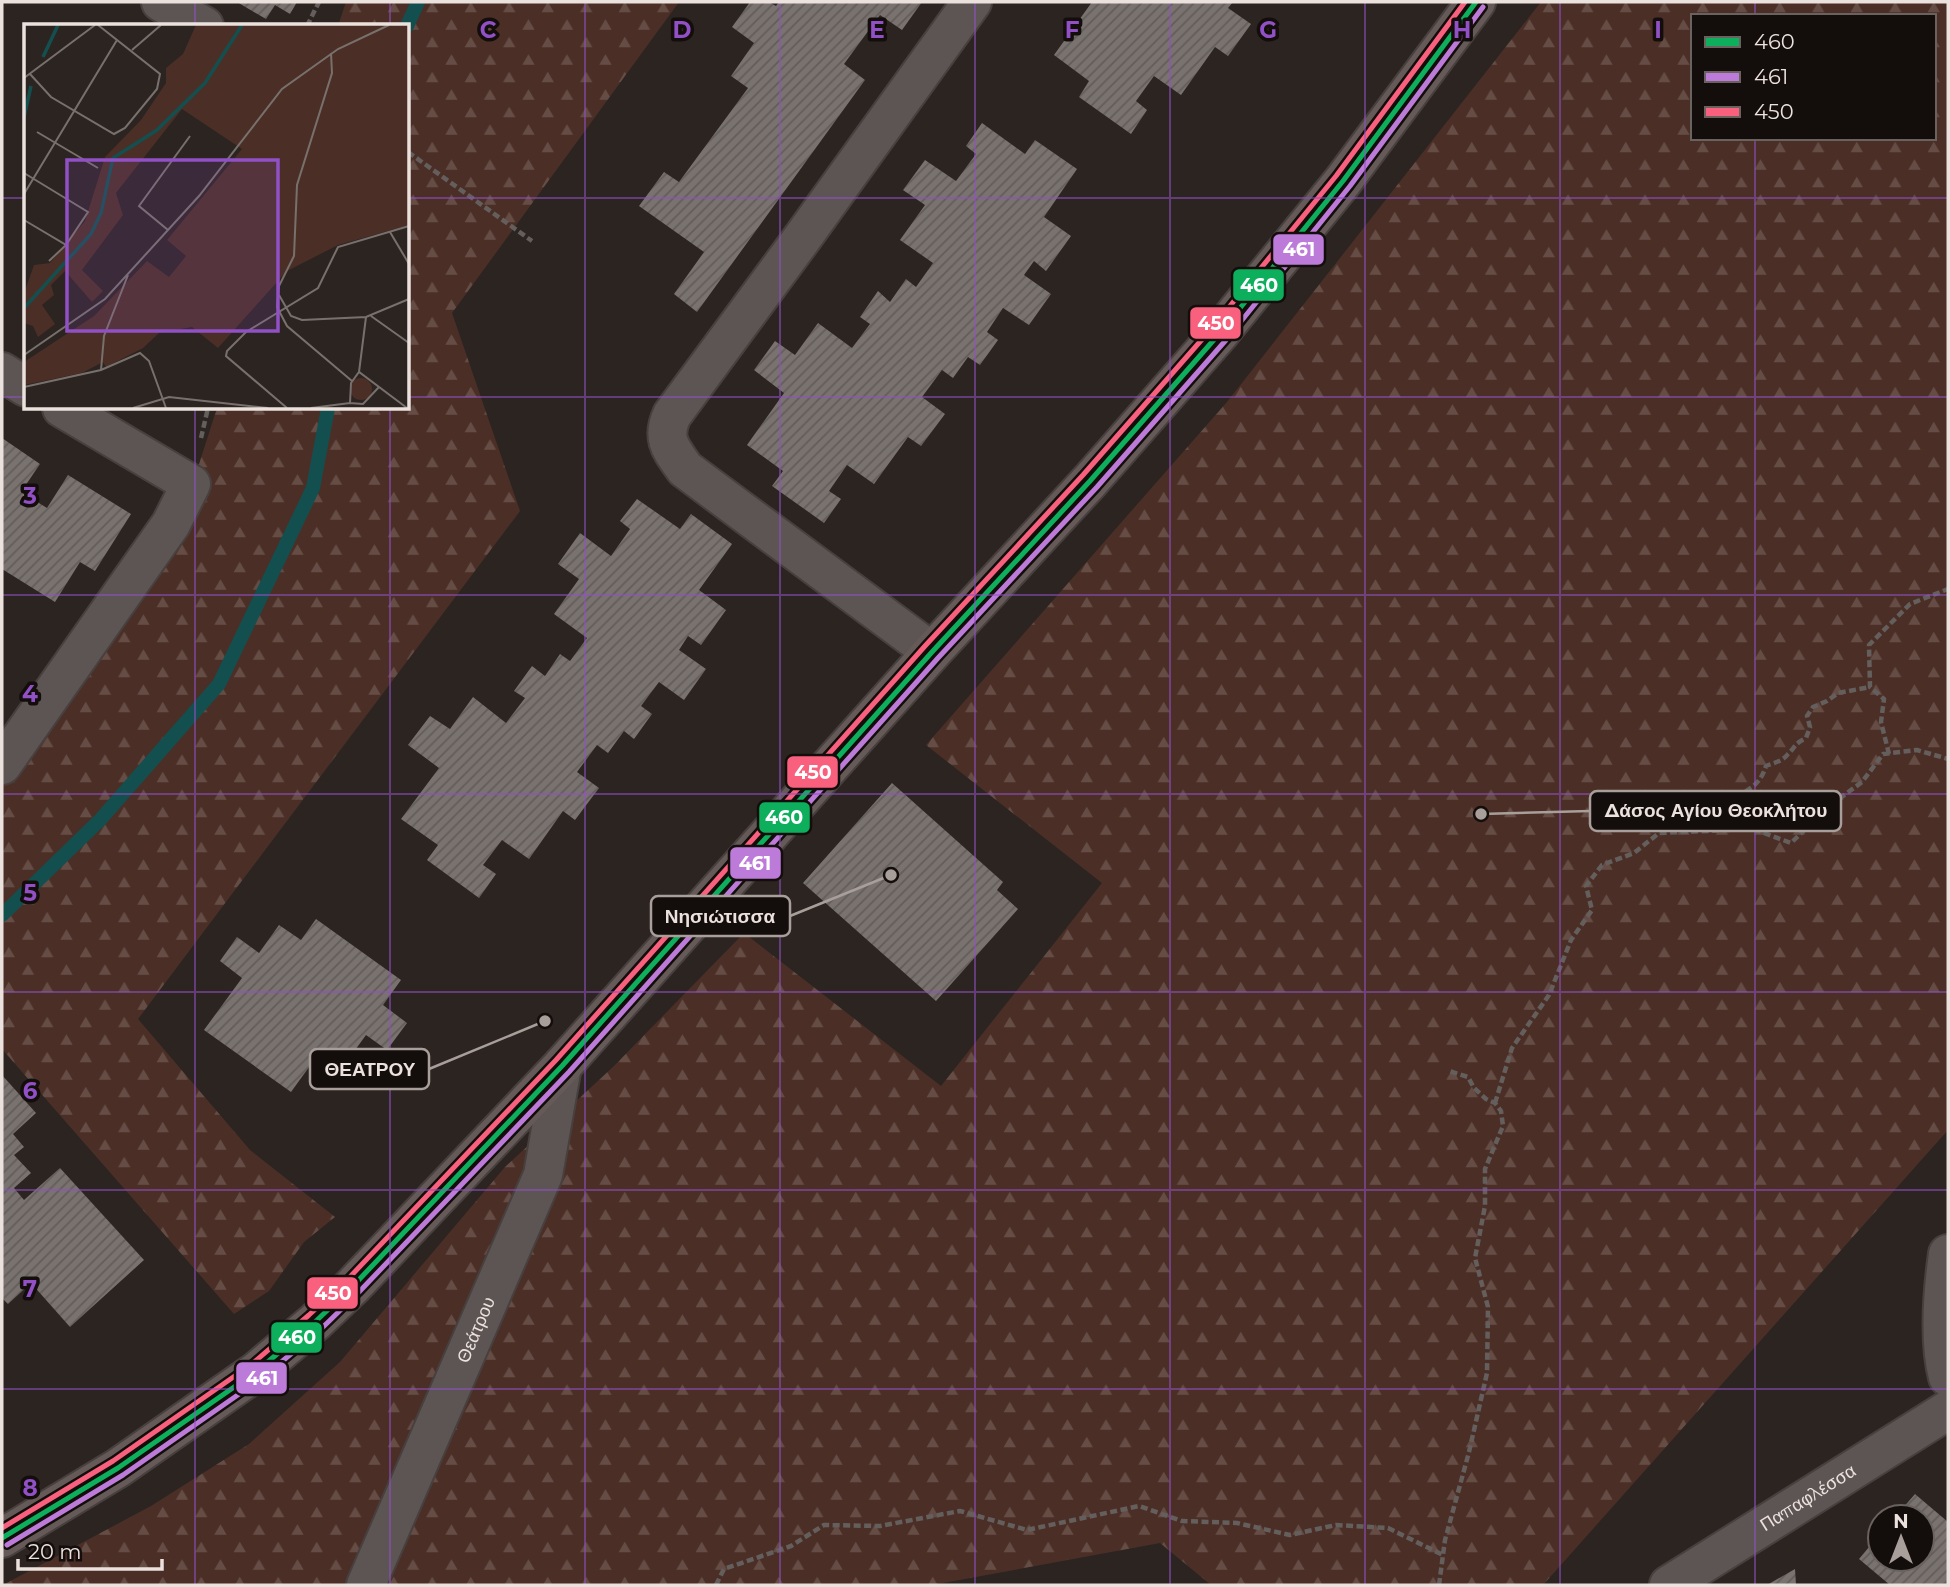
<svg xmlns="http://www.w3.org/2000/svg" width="1950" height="1587" viewBox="0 0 1950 1587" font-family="Montserrat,sans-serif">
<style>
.forest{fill:url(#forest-firs);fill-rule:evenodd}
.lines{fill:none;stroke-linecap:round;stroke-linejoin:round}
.stream{stroke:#144f50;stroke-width:14}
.building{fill:url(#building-hatch)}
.minor-casing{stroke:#47403e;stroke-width:42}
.major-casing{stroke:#47403e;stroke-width:42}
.path{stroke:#645f5d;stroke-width:4.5;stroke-dasharray:7 3.5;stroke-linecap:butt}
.minor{stroke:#5c5553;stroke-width:38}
.major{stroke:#655a57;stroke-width:38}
.bus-1-casing{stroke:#130d0b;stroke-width:10}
.bus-2-casing{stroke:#130d0b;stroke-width:10}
.bus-3-casing{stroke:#130d0b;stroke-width:10}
.bus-1{stroke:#0daf5c;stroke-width:5}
.bus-2{stroke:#bd7bd9;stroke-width:5}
.bus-3{stroke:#f8607d;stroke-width:5}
.grid{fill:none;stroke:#9150c5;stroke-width:2;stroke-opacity:0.55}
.labels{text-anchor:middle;stroke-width:7;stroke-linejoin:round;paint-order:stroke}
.street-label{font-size:18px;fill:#ebe1dd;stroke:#130d0b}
.inset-river{fill:none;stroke:#144f50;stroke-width:3.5}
.inset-road{fill:none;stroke:#78706c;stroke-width:2}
.view{fill:#9150c5;fill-opacity:0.15;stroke:#9150c5;stroke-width:3.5}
.inset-edge{fill:none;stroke:#ebe1dd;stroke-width:3.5}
.grid-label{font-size:23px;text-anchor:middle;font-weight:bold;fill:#9150c5;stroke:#130d0b;stroke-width:7;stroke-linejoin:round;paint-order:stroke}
.leader{fill:none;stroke:#a89f9b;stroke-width:2.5}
.callout-dot{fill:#a89f9b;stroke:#130d0b;stroke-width:2.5}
.callout{fill:#130d0b;stroke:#a89f9b;stroke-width:2.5}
.callout-label{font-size:19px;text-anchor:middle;font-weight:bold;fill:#ebe1dd}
.line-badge{stroke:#130d0b;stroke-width:2.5}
.badge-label{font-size:19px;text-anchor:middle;font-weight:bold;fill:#fff}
</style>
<defs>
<pattern id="forest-firs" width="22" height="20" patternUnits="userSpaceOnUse" patternTransform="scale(1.75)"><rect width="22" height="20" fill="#4b2f26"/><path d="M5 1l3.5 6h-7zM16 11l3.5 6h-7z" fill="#654d45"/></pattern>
<pattern id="building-hatch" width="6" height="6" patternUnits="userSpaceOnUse" patternTransform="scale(1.75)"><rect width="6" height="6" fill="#79726f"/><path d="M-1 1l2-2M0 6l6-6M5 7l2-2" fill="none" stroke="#625d5b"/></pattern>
</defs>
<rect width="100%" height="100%" fill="#2c2421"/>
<path class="forest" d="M346,2H679L452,313L520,511L138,1019L250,1150L335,1217L304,1242L269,1291L234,1314L2,1049V767L167,564L217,408H408V26H338Z
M1541,2H1948V1130L1543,1585H1211L1160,1543L932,1585H3L151,1506L249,1444L340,1362L505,1167L614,1066L744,933L941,1086L1102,883L926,745L1227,402ZM1693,16H1934V138H1693Z"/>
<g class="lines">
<path class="stream" d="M407,26L418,2
M2,915L100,820L219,684L313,488L328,408"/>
</g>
<path class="building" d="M237,2H297L290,14L275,5L266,19Z
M750,2H769L776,6L779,2H922L902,30L880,15L844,64L865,80L697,312L674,294L704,252L639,206L664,172L679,182L748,88L731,76L754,43L732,27Z
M1092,2H1233L1228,8L1251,24L1228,56L1215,47L1181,95L1154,76L1136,101L1147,110L1131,134L1079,97L1089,81L1054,55Z
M982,123L1025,154L1035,140L1077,169L1044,217L1071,236L1046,271L1034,261L1024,275L1051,294L1029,325L1003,308L987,332L998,340L980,365L968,357L953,378L942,370L922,397L945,414L921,446L908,437L874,484L847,465L829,491L841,499L824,523L772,486L783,471L747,445L784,393L754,370L775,341L795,355L818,323L852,348L870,324L860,317L878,291L890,302L906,279L916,287L933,263L900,240L925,205L903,190L925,160L956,181L976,154L966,146Z
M2,438L40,464L21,492L47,508L68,475L131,514L95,571L80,562L55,602L2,569Z
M637,499L680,529L691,514L732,544L699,590L726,610L701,645L688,636L679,650L706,669L684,700L659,682L641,706L652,714L634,739L624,731L608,753L597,745L577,772L599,788L575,820L563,811L529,859L502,840L483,865L496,874L479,898L427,860L438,845L401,819L439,768L408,745L430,716L450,729L473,697L506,723L525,698L514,691L532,666L545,676L560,654L570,661L587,638L554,614L579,579L558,564L580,533L611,556L630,529L620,521Z
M892,783L1003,882L997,890L1018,909L936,1001L803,883Z
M316,919L401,980L383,1005L407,1023L387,1050L366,1035L334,1079L312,1063L291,1092L204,1030L242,978L220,961L237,937L259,953L279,925L301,940Z
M2,1075L36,1113L13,1134L24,1147L14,1155L31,1173L14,1188L24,1200L60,1168L144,1260L70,1327L31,1283L8,1304L2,1298Z
M1915,1494L1948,1522V1585H1890L1859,1559L1880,1534V1559H1922V1517H1895Z
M1795,1569L1796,1585H1767Z"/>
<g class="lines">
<defs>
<g id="minor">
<path d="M161,2L204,26"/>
<path d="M2,372L26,387"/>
<path d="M932,652L685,469C671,449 661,439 672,415L803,237L972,2"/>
<path d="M2,765L171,524L191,484L62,408"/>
<path d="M1948,1254C1943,1290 1939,1342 1948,1377"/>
<path id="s1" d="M366,1585L543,1175L562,1066"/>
<path id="s2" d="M1669,1585L1948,1410"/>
</g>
<path id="major" d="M2,1538L118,1468L257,1371L315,1322L353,1286L562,1066L932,652L1090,481L1219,334L1343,181L1476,2"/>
</defs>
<use href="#minor" class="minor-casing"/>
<use href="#major" class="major-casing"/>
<path class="path" d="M307,26L319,2
M408,152L532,241
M201,438L208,408
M1889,754L1881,722L1884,699L1870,687L1869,645L1910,604L1948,589
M1714,831C1718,821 1721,808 1730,801C1747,789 1759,788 1766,766C1774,763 1783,761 1788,754C1797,745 1793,745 1806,738L1810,727L1807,716L1813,707L1827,701L1838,693L1870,687
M1495,1103L1512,1048L1549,995L1571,940L1592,910L1586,886L1602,865L1634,853L1659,833L1753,829L1791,843L1828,807L1862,782L1883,754L1917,750L1948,759
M716,1585L724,1569L791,1546L824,1525L880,1526L960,1511L1027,1530L1139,1506L1182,1521L1237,1523L1290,1535L1336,1525L1388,1528L1443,1555
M1439,1585L1445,1540L1469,1452L1487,1373L1488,1307L1475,1258L1485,1206V1169L1503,1126L1501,1111L1495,1103L1486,1099L1474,1088L1468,1077L1449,1071"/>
<use href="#minor" class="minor"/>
<use href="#major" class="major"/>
<defs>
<path id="bus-1" d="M2,1538L118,1468L257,1371L315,1322L353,1286L562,1066L932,652L1090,481L1219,334L1343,181L1476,2"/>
<path id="bus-2" d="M7,1545L123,1475L262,1378L321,1329L359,1292L569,1072L938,658L1097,487L1226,340L1350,186L1483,7"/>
<path id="bus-3" d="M2,1528L113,1461L252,1364L309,1315L347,1280L556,1060L925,646L1083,475L1212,328L1336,176L1465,2"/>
</defs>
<use href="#bus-1" class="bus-1-casing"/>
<use href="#bus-2" class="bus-2-casing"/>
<use href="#bus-3" class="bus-3-casing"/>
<use href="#bus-1" class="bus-1"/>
<use href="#bus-2" class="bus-2"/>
<use href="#bus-3" class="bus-3"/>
</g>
<path class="grid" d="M195,2V26M390,2V26M585,2V1585M780,2V1585M975,2V1585M1170,2V1585M1365,2V1585M1560,2V1585M1755,2V16M1755,138V1585M2,198H26M408,198H1948M2,397H26M408,397H1948M195,408V1585M390,408V1585M2,595H1948M2,794H1948M2,992H1948M2,1190H1948M2,1389H1948"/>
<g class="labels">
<g class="street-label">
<text dy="6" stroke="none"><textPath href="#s1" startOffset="278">Θεάτρου</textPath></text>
<text dy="6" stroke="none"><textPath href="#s2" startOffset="164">Παπαφλέσσα</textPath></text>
</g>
</g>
<g transform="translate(24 24)">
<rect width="385" height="385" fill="#2c2421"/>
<path d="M172,1H385V201L314,221L263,247L194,324L168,303L135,309L119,324L82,343L79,338L58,349L0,361V338L70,292L123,237L145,253L162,232L143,216L218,125L158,85L92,169L99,191L58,246L79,267L68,278L41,247L27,261L30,271L18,281L31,300L14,313L9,302L0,299V269L10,241L26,239L61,197L81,133L117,96L142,59V44L159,30Z" fill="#4b2f26"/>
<path d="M326 365a11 11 0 1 1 22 0a11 11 0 1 1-22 0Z" fill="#4b2f26"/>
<path class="inset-river" d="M19,33L34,1M0,93L7,62M0,284L67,210L77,189L89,134L133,106L181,59L218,1"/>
<path class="inset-road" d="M108,26L137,1M307,29L308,49L273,161L270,232L255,262L253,283L263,302L328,357M6,50L27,73L90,110L101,104L133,65L136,50L74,1M0,54L71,1M13,108L74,144M0,149L64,188L42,221M0,170L93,16M0,196L42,221L25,237M144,206L115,182L166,112M366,208L385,240M255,271L267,292L278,296L342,293L385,275M347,292L385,319M0,331L81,275L175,172L258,65L314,25L365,1M77,346L80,312L104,251M335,348L342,293M0,363L77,346L116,329L125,337L142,384M355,363L339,380L326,379L327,359L335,348L383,384M109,384L145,373L244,384M263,384L202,332L203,327L222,308L294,264L314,223L385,202M287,384L326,379"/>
<path class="view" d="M43,136H254V307H43Z"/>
<rect width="385" height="385" class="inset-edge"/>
</g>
<g class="grid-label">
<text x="488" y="38">C</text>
<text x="682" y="38">D</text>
<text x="877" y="38">E</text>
<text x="1072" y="38">F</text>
<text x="1268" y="38">G</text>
<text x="1462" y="38">H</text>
<text x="1658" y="38">I</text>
<text x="30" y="504">3</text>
<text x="30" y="702">4</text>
<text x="30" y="901">5</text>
<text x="30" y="1099">6</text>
<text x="30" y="1297">7</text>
<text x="30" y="1496">8</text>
</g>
<path class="leader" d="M1481 814L1590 811M891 875L790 916M545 1021L429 1069"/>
<g class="callout-dot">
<circle cx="1481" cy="814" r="7"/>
<circle cx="891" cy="875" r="7"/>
<circle cx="545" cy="1021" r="7"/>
</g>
<g class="callout">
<rect x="1590" y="791" width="251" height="40" rx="7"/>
<rect x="651" y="896" width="139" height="40" rx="7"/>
<rect x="310" y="1049" width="119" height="40" rx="7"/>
</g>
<g class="callout-label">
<text x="1716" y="817">Δάσος Αγίου Θεοκλήτου</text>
<text x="720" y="923">Νησιώτισσα</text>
<text x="370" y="1076">ΘΕΑΤΡΟΥ</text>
</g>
<g class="line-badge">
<rect x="1272" y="233" width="53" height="33" rx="7" fill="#bd7bd9"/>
<rect x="1232" y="268" width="53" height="34" rx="7" fill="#0daf5c"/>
<rect x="1189" y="306" width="53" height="34" rx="7" fill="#f8607d"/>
<rect x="786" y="755" width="53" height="34" rx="7" fill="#f8607d"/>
<rect x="758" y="801" width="53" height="33" rx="7" fill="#0daf5c"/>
<rect x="729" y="846" width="53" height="34" rx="7" fill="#bd7bd9"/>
<rect x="306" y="1276" width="53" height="34" rx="7" fill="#f8607d"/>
<rect x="270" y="1321" width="53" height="33" rx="7" fill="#0daf5c"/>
<rect x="235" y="1361" width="53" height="34" rx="7" fill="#bd7bd9"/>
</g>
<g class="badge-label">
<text x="1299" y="256">461</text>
<text x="1259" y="292">460</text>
<text x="1216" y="330">450</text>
<text x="813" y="779">450</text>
<text x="784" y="824">460</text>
<text x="755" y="870">461</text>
<text x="333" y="1300">450</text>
<text x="297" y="1344">460</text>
<text x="262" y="1385">461</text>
</g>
<rect width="1950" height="1587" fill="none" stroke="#ebe1dd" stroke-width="7"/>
<rect x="1691" y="14" width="245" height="126" fill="#130d0b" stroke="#69625f" stroke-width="2"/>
<rect x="1705" y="37" width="35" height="10" fill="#0daf5c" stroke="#69625f" stroke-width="2"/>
<text x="1754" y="49" font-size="21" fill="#ebe1dd">460</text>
<rect x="1705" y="72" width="35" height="10" fill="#bd7bd9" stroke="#69625f" stroke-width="2"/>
<text x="1754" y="84" font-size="21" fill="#ebe1dd">461</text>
<rect x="1705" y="107" width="35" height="10" fill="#f8607d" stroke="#69625f" stroke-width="2"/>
<text x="1754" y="119" font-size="21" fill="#ebe1dd">450</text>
<g transform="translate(1901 1538)"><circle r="33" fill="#130d0b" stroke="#69625f" stroke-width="2"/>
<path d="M0-5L12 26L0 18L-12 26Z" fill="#a89f9b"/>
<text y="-10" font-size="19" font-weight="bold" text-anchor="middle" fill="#ebe1dd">N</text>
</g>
<path d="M18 1559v10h144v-10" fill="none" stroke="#ebe1dd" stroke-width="3.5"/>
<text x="28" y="1559" font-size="21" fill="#ebe1dd" stroke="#130d0b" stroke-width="5" paint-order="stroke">20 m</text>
</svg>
